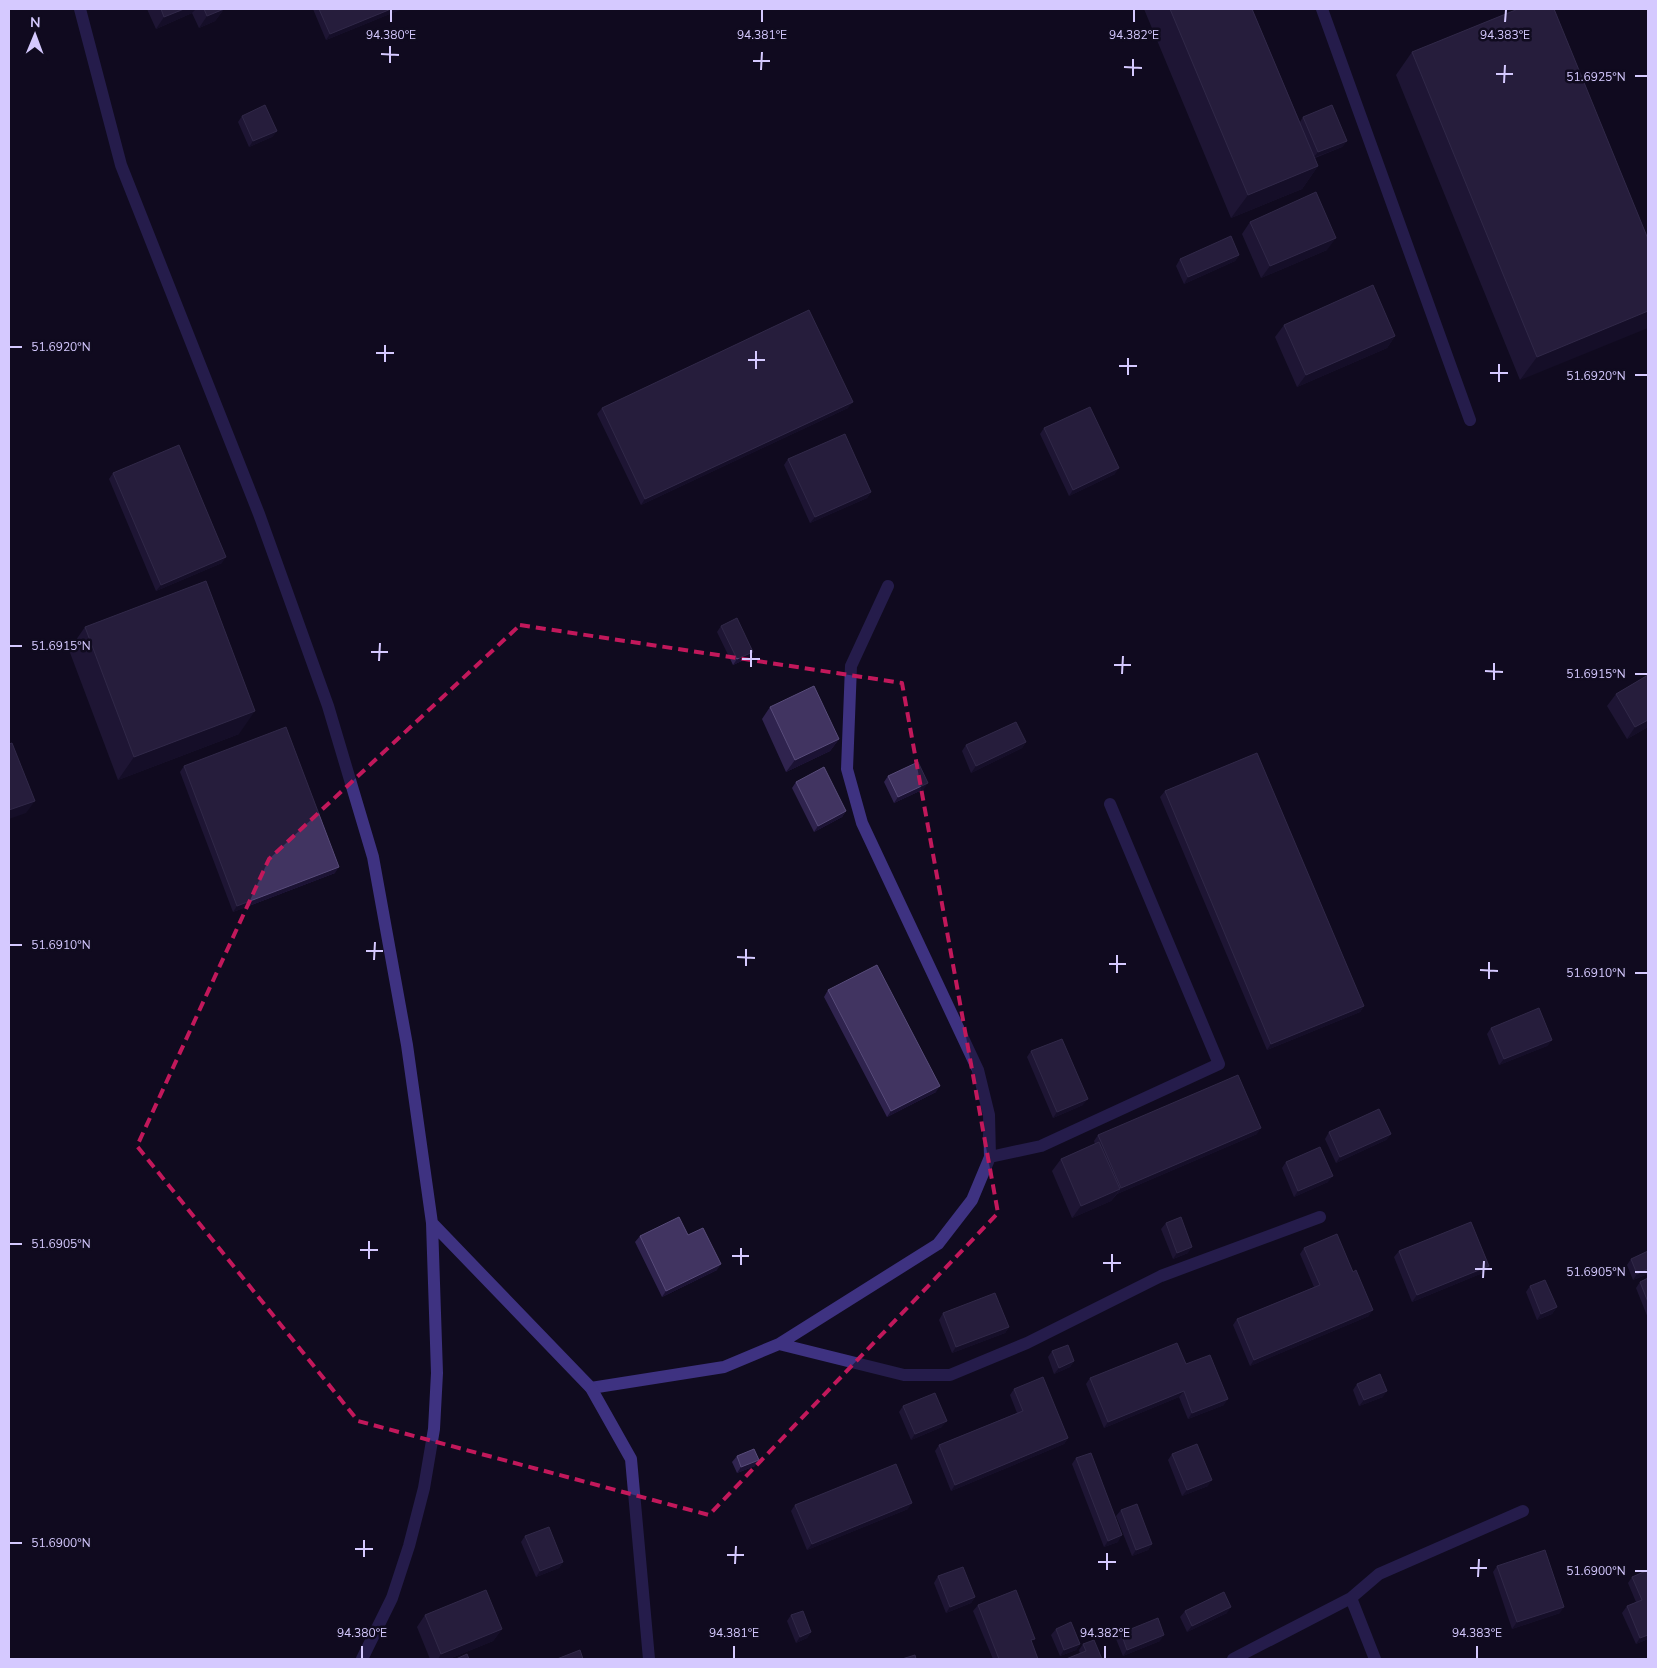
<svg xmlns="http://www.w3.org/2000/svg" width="1657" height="1668" viewBox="0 0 1657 1668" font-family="'Nunito Sans',sans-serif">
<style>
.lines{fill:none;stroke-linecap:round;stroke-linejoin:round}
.service{stroke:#3e3281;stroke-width:12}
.minor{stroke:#3e3281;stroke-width:12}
.wall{fill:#2f234e}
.shaded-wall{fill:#1b1233}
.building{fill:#413461;stroke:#584c7a}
.marked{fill:none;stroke:#c2185b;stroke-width:4;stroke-dasharray:10 6;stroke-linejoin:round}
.ticks{fill:none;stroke:#d5c9ff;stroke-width:2}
.ticks-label{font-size:12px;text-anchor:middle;fill:#d5c9ff;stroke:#100b1f;stroke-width:5;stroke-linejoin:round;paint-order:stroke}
</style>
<rect width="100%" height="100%" fill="#100b1f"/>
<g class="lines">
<path class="service" d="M1322,9L1470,420
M990,1157L1041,1146L1219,1064L1110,804
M779,1344L938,1244L972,1200L990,1157L989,1115L978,1070L862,823L847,769L851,666L888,586
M591,1388L724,1367L779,1344L904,1375H950L1027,1343L1161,1276L1320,1217"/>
<path class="minor" d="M80,9L121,165L259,514L328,706L373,857L407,1045L432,1223L437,1373L434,1429L424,1488L409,1546L392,1598L362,1659
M432,1223L591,1388L631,1459L649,1659
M1351,1598L1375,1659
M1233,1659L1351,1598L1379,1574L1523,1511"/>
</g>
<path class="wall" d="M147,9H224L215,21L199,28L192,13L156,29Z
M313,9H402L326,40Z
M1144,9H1252L1300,122L1303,117L1347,141L1342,147L1315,158L1318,166L1302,189L1231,218Z
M1412,52L1648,239L1520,380L1396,75Z
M242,116L277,131L272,137L249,147L238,122Z
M1250,222L1327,250L1261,278L1242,234Z
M1239,255L1235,261L1184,284L1176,266L1180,259Z
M1284,325L1395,336L1387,348L1297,387L1275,337Z
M602,408H848L641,505L597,414Z
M1044,428L1115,474L1069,496L1040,434Z
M788,459L871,492L867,498L810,523L784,465Z
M113,473L222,563L156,591L109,479Z
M721,626L748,658L733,665L717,632Z
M85,627L239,734L118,780L69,650Z
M1648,675V727L1627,739L1607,706L1616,694Z
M770,707L839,739L830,751L786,772L762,719Z
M1026,742L1022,748L971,773L962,751L966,745Z
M184,766L335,873L233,912L180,772Z
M888,776L924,789L894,803L884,782Z
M796,782L846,811L842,817L814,832L792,788Z
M1165,791L1364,1006L1360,1012L1267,1050L1160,797Z
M828,990L936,1092L887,1117L824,997Z
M1491,1028L1552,1040L1547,1046L1499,1065L1487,1034Z
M1031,1051L1083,1105L1053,1118L1027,1057Z
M1329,1132L1391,1134L1386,1140L1336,1163L1325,1139Z
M1257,1134L1117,1194L1111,1201L1072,1218L1052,1171L1061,1159L1095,1144L1094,1141L1098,1135Z
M1286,1162L1328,1182L1294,1197L1282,1168Z
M1166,1223L1188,1253L1173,1259L1161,1229Z
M688,1235L717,1270L662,1297L635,1242L640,1236Z
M1304,1248L1369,1316L1250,1366L1233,1325L1237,1319L1314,1287L1300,1254Z
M1399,1251L1489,1266L1485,1272L1412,1302L1394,1257Z
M1631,1259L1648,1274L1633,1280L1627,1265Z
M1648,1278V1318L1636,1288L1640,1282Z
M1530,1286L1557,1307L1552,1314L1537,1320L1526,1292Z
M943,1313L1009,1327L1005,1333L952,1353L939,1320Z
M1052,1351L1074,1361L1070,1367L1054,1374L1048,1357Z
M1186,1364L1224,1405L1188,1419L1179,1397L1104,1428L1086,1384L1090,1378Z
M1357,1384L1383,1397L1359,1406L1353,1390Z
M1014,1389L1068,1438L1064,1444L951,1491L935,1451L939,1445L1017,1413L1010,1395Z
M903,1406L942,1427L911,1440L899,1412Z
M1172,1454L1208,1486L1182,1496L1168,1460Z
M737,1456L755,1466L737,1473L732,1462Z
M1076,1458L1118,1542L1104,1547L1072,1464Z
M795,1505L908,1509L807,1550L791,1511Z
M1121,1510L1152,1544L1148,1550L1132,1556L1116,1516Z
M525,1536L563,1562L559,1568L536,1577L521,1542Z
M1497,1566L1560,1613L1512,1629L1493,1572Z
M1648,1570V1639L1636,1644L1622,1613L1627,1606L1636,1602L1628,1583L1632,1577Z
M938,1576L975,1597L971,1603L946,1613L934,1583Z
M978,1605L1032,1644L1038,1659H993L973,1611Z
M1185,1611L1227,1613L1187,1632L1180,1617Z
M425,1615L502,1629L493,1641L449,1659H430L417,1627Z
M791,1615L811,1632L807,1638L796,1643L787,1621Z
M1056,1629L1080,1644L1076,1650L1060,1656L1051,1635Z
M1121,1633L1160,1641L1123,1656L1116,1639Z
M1083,1644L1102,1659L1080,1654L1079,1650Z"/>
<path class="shaded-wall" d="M184,9H196L192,13L156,29L164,17Z
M224,9L215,21L199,28L207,16Z
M391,9H402L326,40L330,34Z
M277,131L272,137L249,147L253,141Z
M1347,141L1342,147L1313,158L1318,152Z
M1318,166L1302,189L1231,218L1248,195Z
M1336,238L1327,250L1261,278L1270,266Z
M1239,255L1235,261L1184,284L1188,277Z
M1648,311V328L1520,380L1537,357Z
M1395,336L1387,348L1297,387L1306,375Z
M853,402L848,408L641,505L645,499Z
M1119,468L1115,474L1069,496L1073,490Z
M871,492L867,498L810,523L815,517Z
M226,557L222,563L156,591L161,585Z
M753,652L748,658L733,665L737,659Z
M255,711L239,734L118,780L134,757Z
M1648,720V727L1627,739L1635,727Z
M839,739L830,751L786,772L795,760Z
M1026,742L1022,748L971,773L976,766Z
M928,783L924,789L894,803L898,797Z
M35,801L26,813L9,819V810Z
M846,811L842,817L814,832L818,826Z
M339,867L335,873L233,912L237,906Z
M1364,1006L1360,1012L1267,1050L1271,1044Z
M1552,1040L1547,1046L1499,1065L1504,1059Z
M940,1086L936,1092L887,1117L891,1111Z
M1088,1099L1083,1105L1053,1118L1057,1112Z
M1261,1128L1257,1134L1117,1194L1121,1188Z
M1391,1134L1386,1140L1336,1163L1340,1157Z
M1333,1176L1328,1182L1294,1197L1298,1191Z
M1120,1189L1111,1201L1072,1218L1081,1206Z
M1192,1247L1188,1253L1173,1259L1177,1253Z
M721,1264L717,1270L662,1297L666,1291Z
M1489,1266L1485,1272L1412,1302L1417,1295Z
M1648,1269V1274L1633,1280L1637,1274Z
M1557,1307L1552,1314L1537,1320L1541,1314Z
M1373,1310L1369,1316L1250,1366L1254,1360Z
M1009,1327L1005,1333L952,1353L956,1347Z
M1074,1361L1070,1367L1054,1374L1059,1368Z
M1184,1391L1179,1397L1104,1428L1108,1422Z
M1387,1391L1383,1397L1359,1406L1364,1400Z
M1228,1399L1224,1405L1188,1419L1192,1413Z
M947,1421L942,1427L911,1440L915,1434Z
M1068,1438L1064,1444L951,1491L955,1485Z
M759,1460L755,1466L737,1473L741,1467Z
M1212,1480L1208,1486L1182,1496L1187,1490Z
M912,1503L908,1509L807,1550L812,1544Z
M1122,1535L1118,1542L1104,1547L1108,1541Z
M1152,1544L1148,1550L1132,1556L1136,1550Z
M563,1562L559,1568L536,1577L540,1571Z
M975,1597L971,1603L946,1613L950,1607Z
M1231,1607L1227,1613L1187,1632L1192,1626Z
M1564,1607L1560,1613L1512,1629L1517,1622Z
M502,1629L493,1641L449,1659H438L441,1654Z
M811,1632L807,1638L796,1643L800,1637Z
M1164,1635L1160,1641L1123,1656L1127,1650Z
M1648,1635V1639L1636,1644L1640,1638Z
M1080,1644L1076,1650L1060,1656L1064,1650Z"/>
<path class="building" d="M161,9H184L164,17Z
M204,9H224L207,16Z
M319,9H391L330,34Z
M1170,9H1252L1318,166L1248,195Z
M1518,9H1554L1648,239V311L1537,357L1412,52Z
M265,105L277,131L253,141L242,116Z
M1332,105L1347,141L1318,152L1303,117Z
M1316,192L1336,238L1270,266L1250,222Z
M1231,236L1239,255L1188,277L1180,259Z
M1373,285L1395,336L1306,375L1284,325Z
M809,310L853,402L645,499L602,408Z
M1090,407L1119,468L1073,490L1044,428Z
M845,434L871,492L815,517L788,459Z
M179,445L226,557L161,585L113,473Z
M206,581L255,711L134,757L85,627Z
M737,618L753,652L737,659L721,626Z
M1648,675V720L1635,727L1616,694Z
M814,686L839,739L795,760L770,707Z
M1016,722L1026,742L976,766L966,745Z
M286,727L339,867L237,906L184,766Z
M12,743L35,801L9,810V744Z
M1257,753L1364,1006L1271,1044L1165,791Z
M918,762L928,783L898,797L888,776Z
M824,767L846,811L818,826L796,782Z
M877,965L940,1086L891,1111L828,990Z
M1539,1008L1552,1040L1504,1059L1491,1028Z
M1062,1039L1088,1099L1057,1112L1031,1051Z
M1238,1075L1261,1128L1121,1188L1098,1135Z
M1379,1109L1391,1134L1340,1157L1329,1132Z
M1099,1142L1120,1189L1081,1206L1061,1159Z
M1320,1147L1333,1176L1298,1191L1286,1162Z
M679,1217L688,1235L703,1228L721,1264L666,1291L640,1236Z
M1181,1217L1192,1247L1177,1253L1166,1223Z
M1471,1222L1489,1266L1417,1295L1399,1251Z
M1337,1234L1353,1272L1356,1270L1373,1310L1254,1360L1237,1319L1320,1285L1304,1248Z
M1648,1251V1269L1637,1274L1631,1259Z
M1648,1278V1302L1640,1282Z
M1545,1280L1557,1307L1541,1314L1530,1286Z
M995,1293L1009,1327L956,1347L943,1313Z
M1177,1343L1186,1364L1210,1355L1228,1399L1192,1413L1184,1391L1108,1422L1090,1378Z
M1068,1345L1074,1361L1059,1368L1052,1351Z
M1380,1374L1387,1391L1364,1400L1357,1384Z
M1043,1377L1068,1438L955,1485L939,1445L1023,1411L1014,1389Z
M935,1393L947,1421L915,1434L903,1406Z
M1197,1444L1212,1480L1187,1490L1172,1454Z
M754,1449L759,1460L741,1467L737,1456Z
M1091,1453L1122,1535L1108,1541L1076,1458Z
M896,1464L912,1503L812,1544L795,1505Z
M1137,1504L1152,1544L1136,1550L1121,1510Z
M549,1527L563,1562L540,1571L525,1536Z
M1545,1550L1564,1607L1517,1622L1497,1566Z
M963,1567L975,1597L950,1607L938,1576Z
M1648,1570V1635L1640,1638L1627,1606L1642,1600L1632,1577Z
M486,1590L502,1629L441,1654L425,1615Z
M1016,1590L1035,1639L1031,1640L1038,1659H999L978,1605Z
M1224,1592L1231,1607L1192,1626L1185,1611Z
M803,1611L811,1632L800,1637L791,1615Z
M1158,1618L1164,1635L1127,1650L1121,1633Z
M1071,1622L1080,1644L1064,1650L1056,1629Z
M1094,1640L1102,1659H1066L1086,1651L1083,1644Z
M580,1650L583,1659H557Z
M467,1654L469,1659H456Z
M915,1655L916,1659H902Z"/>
<path d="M0 0H1657V1668H0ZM520,625L902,683L998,1213L709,1515L358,1421L137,1146L269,859Z" fill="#100b1f" fill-opacity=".55" fill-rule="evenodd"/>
<path class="marked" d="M520,625L902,683L998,1213L709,1515L358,1421L137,1146L269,859Z"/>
<path class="ticks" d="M391,22V10M762,22V10M1134,22V10M1505,22L1506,10M381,54L399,55M753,61H770M390,63V46M1124,67L1142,68M761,70L762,52M1496,74H1513M1133,76V59M1635,76H1647M1504,83L1505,65M10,347H22M376,353H394M748,360H765M385,362V345M1119,366H1137M756,369V351M1490,373H1508M1128,375V358M1635,375H1647M1499,382V364M10,646H22M371,652H388M742,659H760M379,661L380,643M1114,665H1131M751,667V650M1485,671L1503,672M1122,674L1123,656M1635,674H1647M1494,680V663M10,945H22M366,951H383M737,957L755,958M374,960L375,942M1109,964H1126M746,966V949M1480,970L1498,971M1117,973V955M1635,973H1647M1489,979V962M10,1244H22M360,1250H378M732,1256H749M369,1259V1241M1103,1263H1121M741,1265V1248M1475,1269H1492M1112,1272V1254M1635,1272H1647M1483,1278L1484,1261M10,1543H22M355,1549H373M727,1555H744M364,1557V1540M1098,1562H1116M735,1564L736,1546M1470,1568H1487M1107,1570V1553M1635,1571H1647M1478,1577L1479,1559M362,1658V1646M734,1658V1646M1105,1658V1646M1477,1658V1646"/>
<g class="ticks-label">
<text x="391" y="39">94.380°E</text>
<text x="762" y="39">94.381°E</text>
<text x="1134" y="39">94.382°E</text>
<text x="1505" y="39">94.383°E</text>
<text x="1596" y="81">51.6925°N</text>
<text x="61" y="351">51.6920°N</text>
<text x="1596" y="380">51.6920°N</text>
<text x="61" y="650">51.6915°N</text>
<text x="1596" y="678">51.6915°N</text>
<text x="61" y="949">51.6910°N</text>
<text x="1596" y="977">51.6910°N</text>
<text x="61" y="1248">51.6905°N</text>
<text x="1596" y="1276">51.6905°N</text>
<text x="61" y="1547">51.6900°N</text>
<text x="1596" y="1575">51.6900°N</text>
<text x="362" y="1637">94.380°E</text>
<text x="734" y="1637">94.381°E</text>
<text x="1105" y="1637">94.382°E</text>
<text x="1477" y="1637">94.383°E</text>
</g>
<rect width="1657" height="1668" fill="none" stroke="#d5c9ff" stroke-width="20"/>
<g transform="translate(35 35) rotate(1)" stroke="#100b1f" stroke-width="4" paint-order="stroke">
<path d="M0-4L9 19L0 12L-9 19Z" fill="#d5c9ff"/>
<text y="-8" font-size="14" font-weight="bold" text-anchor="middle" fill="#d5c9ff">N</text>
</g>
</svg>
